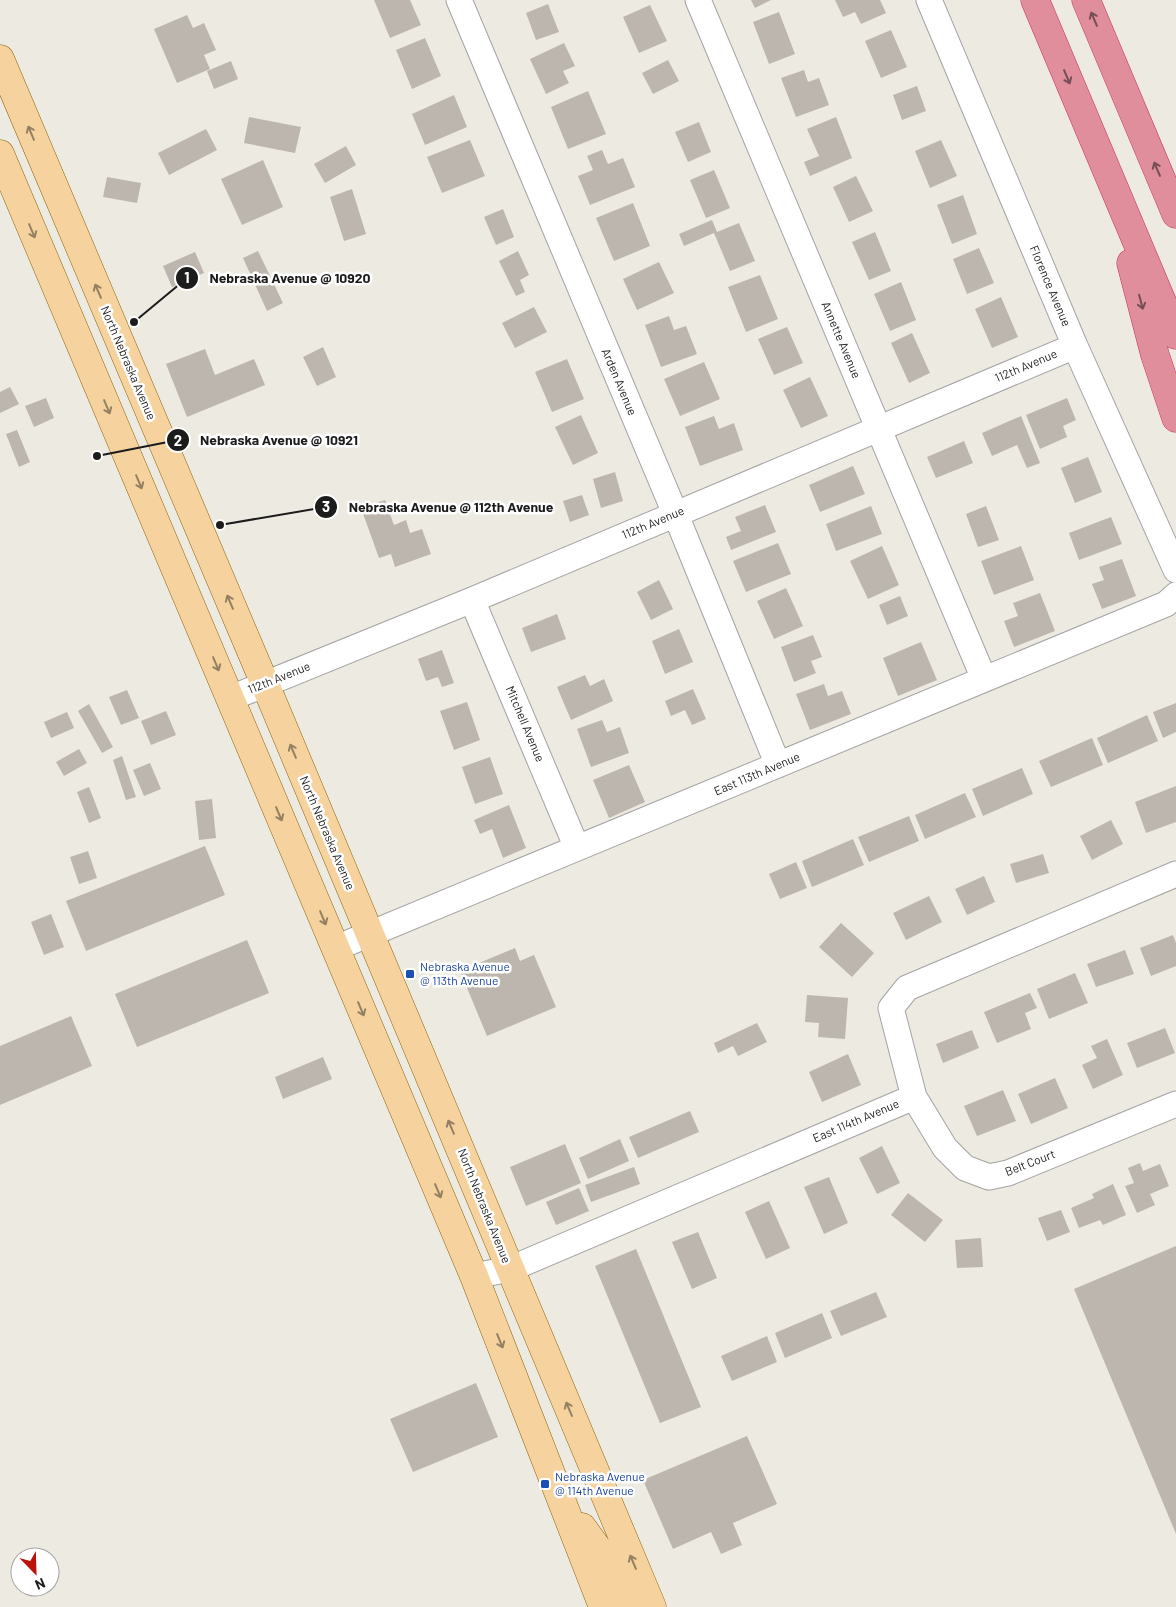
<svg xmlns="http://www.w3.org/2000/svg" width="1176" height="1607" viewBox="0 0 1176 1607" font-family="Barlow,sans-serif">
<style>
.building{fill:#bdb6af}
.lines{fill:none;stroke-linecap:round;stroke-linejoin:round}
.minor-casing{stroke:#a3a3a3;stroke-width:27}
.major-casing{stroke:#8b6409;stroke-width:29}
.highway-casing{stroke:#cc2e5f;stroke-width:29}
.minor{stroke:#fff;stroke-width:25}
.major{stroke:#f6d39e;stroke-width:28}
.highway{stroke:#e08e9b;stroke-width:28}
.oneway{stroke:#744f55}
.oneway2{stroke:#948164}
.transit-dot{fill:#1a4fb4;stroke:#fff;stroke-width:2}
.labels{text-anchor:middle;stroke-width:5;stroke-linejoin:round;paint-order:stroke}
.street-label{font-size:12px;fill:#1c1c1c;stroke:#fff}
.transit-label{font-size:12px;fill:#164399;stroke:#fff;text-anchor:start}
.leader{fill:none;stroke:#1c1c1c;stroke-width:2}
.callout-dot{fill:#1c1c1c;stroke:#fff;stroke-width:2}
.mark-label{font-size:15px;text-anchor:middle;font-weight:bold;fill:#fff}
.callout-label{font-size:14px;text-anchor:middle;font-weight:bold;fill:#1c1c1c;stroke:#fff;stroke-width:5;stroke-linejoin:round;paint-order:stroke}
</style>
<rect width="100%" height="100%" fill="#edeae2"/>
<path class="building" d="M374,0H410L421,25L390,38Z
M751,0H771L755,8Z
M835,0H880L886,13L861,24L855,12L843,17Z
M548,4L559,32L536,40L526,13Z
M650,5L667,41L639,53L623,17Z
M779,12L795,54L769,64L753,22Z
M187,15L193,28L204,23L216,50L204,55L210,69L177,83L154,29Z
M891,30L907,67L881,78L865,41Z
M425,38L441,76L412,89L396,50Z
M564,43L575,66L563,71L569,83L546,94L530,59Z
M668,60L679,81L653,94L642,73Z
M231,61L238,79L214,89L207,71Z
M804,70L808,82L819,78L829,105L796,117L781,78Z
M917,86L926,111L902,120L893,95Z
M588,91L606,134L568,149L551,107Z
M454,95L467,127L425,145L412,114Z
M249,117L301,127L295,153L244,143Z
M836,117L852,158L810,176L804,162L819,156L807,129Z
M699,122L711,152L688,162L675,132Z
M206,129L217,150L169,175L158,153Z
M470,140L485,176L442,193L427,157Z
M941,140L957,176L930,188L915,151Z
M346,146L356,165L325,183L314,164Z
M602,150L608,164L623,158L635,187L590,205L578,176L593,170L587,156Z
M263,160L283,207L242,225L221,179Z
M714,170L730,208L706,218L690,180Z
M856,176L873,211L849,222L833,187Z
M107,177L141,183L137,203L103,197Z
M352,189L366,234L344,241L330,197Z
M963,195L977,234L952,244L937,205Z
M633,203L650,246L614,261L596,218Z
M503,209L514,237L496,245L484,217Z
M712,220L717,232L739,223L755,261L730,271L714,233L684,246L679,234Z
M875,232L891,271L869,280L852,242Z
M979,248L994,283L967,294L953,259Z
M258,251L283,303L267,311L243,258Z
M518,251L529,275L520,280L525,292L516,296L499,261Z
M195,252L204,273L172,287L163,266Z
M659,262L674,293L637,310L623,279Z
M760,275L778,319L746,332L728,287Z
M901,282L916,320L890,331L874,294Z
M1001,297L1018,337L992,348L975,309Z
M534,307L547,332L515,348L502,323Z
M669,316L674,330L686,326L697,354L661,367L645,325Z
M787,327L803,363L774,375L758,339Z
M912,333L930,373L909,383L891,343Z
M323,347L336,377L317,386L303,357Z
M205,349L215,375L254,359L265,385L187,417L166,364Z
M567,359L584,399L552,412L535,372Z
M704,362L720,399L680,416L664,379Z
M810,377L828,416L801,428L783,390Z
M10,387L19,404L0,413V392Z
M46,398L54,418L34,427L25,406Z
M1067,398L1076,420L1063,426L1067,437L1040,449L1026,415Z
M581,415L598,453L573,465L555,427Z
M714,416L719,429L734,423L743,450L700,466L685,427Z
M1021,416L1040,463L1027,468L1017,445L992,456L982,433Z
M17,430L30,462L19,467L6,434Z
M964,441L973,463L936,478L927,457Z
M1088,457L1102,492L1075,503L1061,468Z
M853,466L865,494L820,512L809,485Z
M615,472L623,501L601,508L593,479Z
M582,495L589,515L570,522L563,501Z
M385,500L394,525L406,520L410,533L422,529L431,554L395,567L391,554L379,558L361,508Z
M765,505L776,532L731,550L726,537L741,531L735,517Z
M871,506L882,534L836,551L826,524Z
M986,506L999,540L978,547L966,514Z
M1111,517L1122,544L1079,560L1069,533Z
M778,543L791,574L746,592L733,561Z
M882,546L899,585L868,599L850,561Z
M1021,546L1034,580L994,595L981,561Z
M1122,559L1136,596L1102,609L1092,584L1104,580L1099,567Z
M659,580L673,609L651,620L637,592Z
M786,588L803,626L774,639L757,601Z
M1040,593L1055,631L1014,647L1004,621L1018,616L1013,603Z
M900,596L908,616L887,625L879,605Z
M557,614L566,639L531,652L522,628Z
M679,629L693,662L665,674L652,641Z
M813,635L822,657L811,661L816,673L794,682L781,647Z
M921,642L937,680L898,696L883,658Z
M442,650L454,683L442,687L438,677L426,681L418,659Z
M585,675L590,686L604,679L613,701L571,720L557,687Z
M824,684L828,696L842,691L851,714L810,730L796,694Z
M693,689L706,719L692,725L685,710L671,716L665,701Z
M127,690L139,718L121,725L109,697Z
M467,702L480,740L454,750L440,711Z
M1176,703V732L1163,738L1153,712Z
M89,704L113,747L102,753L78,711Z
M166,711L176,735L151,745L141,721Z
M67,712L74,728L51,738L44,722Z
M1147,715L1158,741L1108,763L1097,738Z
M602,720L607,732L620,727L629,753L591,767L577,729Z
M1092,738L1103,765L1051,787L1039,761Z
M79,749L87,763L64,776L56,762Z
M122,756L136,797L126,800L113,760Z
M490,757L503,794L475,804L462,767Z
M150,763L161,789L144,796L133,770Z
M629,765L645,802L609,818L593,780Z
M1022,768L1033,794L983,816L972,789Z
M1176,786V822L1146,833L1135,802Z
M89,787L101,818L89,823L77,792Z
M965,793L976,817L925,839L915,815Z
M212,799L216,838L199,840L195,801Z
M509,805L526,848L503,858L492,829L480,834L474,820Z
M909,816L919,841L869,862L858,837Z
M1111,820L1123,844L1092,860L1080,836Z
M853,839L864,865L812,887L802,861Z
M205,846L225,895L86,951L66,901Z
M88,851L97,878L79,884L70,857Z
M1043,854L1049,873L1016,883L1010,864Z
M796,862L807,888L780,899L769,874Z
M984,876L995,902L967,915L955,889Z
M929,896L942,922L906,940L893,913Z
M51,914L64,947L44,955L31,922Z
M841,923L874,953L852,977L819,947Z
M1173,935L1176,943V966L1151,976L1140,948Z
M247,940L269,993L137,1047L115,994Z
M515,948L520,961L534,955L556,1007L487,1036L460,971Z
M1125,950L1134,974L1096,987L1087,964Z
M1075,973L1088,1003L1049,1019L1037,989Z
M1030,993L1037,1008L1025,1013L1031,1029L997,1043L984,1012Z
M807,995L848,998L845,1039L818,1037L819,1023L805,1022Z
M71,1016L92,1066L0,1105V1046Z
M757,1023L767,1042L738,1056L733,1046L718,1053L714,1043Z
M1165,1028L1175,1053L1137,1068L1127,1043Z
M972,1030L979,1048L943,1063L936,1044Z
M1107,1039L1123,1075L1093,1089L1082,1065L1097,1058L1091,1046Z
M848,1054L861,1085L822,1102L809,1072Z
M323,1057L332,1079L283,1099L275,1077Z
M1055,1078L1068,1108L1031,1124L1018,1094Z
M1003,1090L1016,1121L977,1136L964,1106Z
M690,1111L699,1132L638,1158L629,1137Z
M620,1139L629,1161L588,1179L579,1158Z
M565,1144L581,1183L526,1206L510,1167Z
M882,1146L900,1183L877,1194L859,1158Z
M1140,1163L1143,1171L1160,1164L1169,1186L1150,1194L1155,1205L1137,1213L1125,1186L1134,1183L1128,1168Z
M634,1167L640,1184L591,1202L585,1185Z
M829,1177L848,1223L824,1234L804,1187Z
M1113,1184L1126,1215L1103,1225L1100,1220L1079,1228L1071,1208L1094,1198L1092,1194Z
M579,1188L589,1211L556,1225L546,1202Z
M908,1193L943,1220L925,1242L891,1215Z
M769,1201L790,1248L766,1259L745,1212Z
M1061,1210L1070,1232L1047,1241L1038,1218Z
M698,1232L717,1278L692,1289L672,1242Z
M981,1238L983,1267L957,1268L955,1240Z
M1176,1246V1534L1074,1289Z
M636,1249L701,1407L660,1423L595,1266Z
M876,1292L887,1317L841,1336L830,1311Z
M822,1313L832,1338L785,1358L775,1333Z
M767,1336L777,1362L732,1381L721,1356Z
M476,1383L498,1437L413,1472L390,1419Z
M747,1436L777,1504L733,1523L742,1545L721,1554L711,1532L673,1549L643,1480Z"/>
<g class="lines">
<defs>
<path id="minor" d="M459,0L680,525L778,765
M698,0L984,679
M929,0L1075,346L1176,570
M472,600L577,848
M231,698L472,600L1075,346
M1176,874L907,988L891,1008L914,1097L945,1148L965,1168L989,1177L1008,1173L1176,1104
M336,948L1166,604L1176,595
M474,1276L510,1269L914,1097"/>
<path id="major" d="M0,59L265,684L652,1607
M0,154L474,1276L603,1607
M582,1527L611,1567L632,1607"/>
<path id="highway" d="M1035,0L1176,335
M1086,0L1176,214
M1131,263L1155,355L1176,418"/>
</defs>
<use href="#minor" class="minor-casing"/>
<use href="#major" class="major-casing"/>
<use href="#highway" class="highway-casing"/>
<use href="#minor" class="minor"/>
<use href="#major" class="major"/>
<use href="#highway" class="highway"/>
</g>
<defs><path id="oneway-shaft" d="M-6 0H5M1.5-3L5.5 0L1.5 3" fill="none" stroke-width="1.6" stroke-linecap="round" stroke-linejoin="round" transform="scale(1.25)"/></defs>
<g class="oneway">
<use href="#oneway-shaft" transform="translate(1094 19) rotate(-113)"/>
<use href="#oneway-shaft" transform="translate(1067 77) rotate(67)"/>
<use href="#oneway-shaft" transform="translate(1157 169) rotate(-113)"/>
<use href="#oneway-shaft" transform="translate(1141 302) rotate(75)"/>
</g>
<g class="oneway2">
<use href="#oneway-shaft" transform="translate(31 133) rotate(-113)"/>
<use href="#oneway-shaft" transform="translate(32 231) rotate(67)"/>
<use href="#oneway-shaft" transform="translate(98 291) rotate(-113)"/>
<use href="#oneway-shaft" transform="translate(107 407) rotate(67)"/>
<use href="#oneway-shaft" transform="translate(139 482) rotate(67)"/>
<use href="#oneway-shaft" transform="translate(230 602) rotate(-113)"/>
<use href="#oneway-shaft" transform="translate(216 664) rotate(67)"/>
<use href="#oneway-shaft" transform="translate(293 751) rotate(-113)"/>
<use href="#oneway-shaft" transform="translate(279 814) rotate(67)"/>
<use href="#oneway-shaft" transform="translate(323 918) rotate(67)"/>
<use href="#oneway-shaft" transform="translate(361 1009) rotate(67)"/>
<use href="#oneway-shaft" transform="translate(451 1127) rotate(-113)"/>
<use href="#oneway-shaft" transform="translate(438 1191) rotate(67)"/>
<use href="#oneway-shaft" transform="translate(500 1341) rotate(68)"/>
<use href="#oneway-shaft" transform="translate(569 1409) rotate(-113)"/>
<use href="#oneway-shaft" transform="translate(633 1562) rotate(-113)"/>
</g>
<g class="transit-dot">
<rect x="405" y="969" width="10" height="10" rx="2.5"/>
<rect x="540" y="1479" width="10" height="10" rx="2.5"/>
</g>
<g class="labels">
<g class="street-label">
<text transform="translate(1050 286) rotate(67)" y="4">Florence Avenue</text>
<text transform="translate(841 340) rotate(67)" y="4">Annette Avenue</text>
<text transform="translate(128 363) rotate(67)" y="4">North Nebraska Avenue</text>
<text transform="translate(1026 366) rotate(-23)" y="4">112th Avenue</text>
<text transform="translate(619 382) rotate(67)" y="4">Arden Avenue</text>
<text transform="translate(653 523) rotate(-23)" y="4">112th Avenue</text>
<text transform="translate(279 678) rotate(-22)" y="4">112th Avenue</text>
<text transform="translate(525 724) rotate(67)" y="4">Mitchell Avenue</text>
<text transform="translate(757 774) rotate(-23)" y="4">East 113th Avenue</text>
<text transform="translate(327 833) rotate(67)" y="4">North Nebraska Avenue</text>
<text transform="translate(856 1121) rotate(-23)" y="4">East 114th Avenue</text>
<text transform="translate(1030 1163) rotate(-21)" y="4">Belt Court</text>
<text transform="translate(484 1206) rotate(68)" y="4">North Nebraska Avenue</text>
</g>
<g class="transit-label">
<text x="420" y="971">Nebraska Avenue<tspan x="420" dy="14">@ 113th Avenue</tspan></text>
<text x="555" y="1481">Nebraska Avenue<tspan x="555" dy="14">@ 114th Avenue</tspan></text>
</g>
</g>
<path class="leader" d="M134 322L187 278M97 456L178 440M220 525L326 507"/>
<g class="callout-dot">
<circle cx="134" cy="322" r="5"/>
<circle cx="97" cy="456" r="5"/>
<circle cx="220" cy="525" r="5"/>
<circle cx="187" cy="278" r="12"/>
<circle cx="178" cy="440" r="12"/>
<circle cx="326" cy="507" r="12"/>
</g>
<g class="mark-label">
<text x="187" y="283">1</text>
<text x="178" y="446">2</text>
<text x="326" y="512">3</text>
</g>
<g class="callout-label">
<text x="290" y="283">Nebraska Avenue @ 10920</text>
<text x="279" y="445">Nebraska Avenue @ 10921</text>
<text x="451" y="512">Nebraska Avenue @ 112th Avenue</text>
</g>
<g transform="translate(35 1572) rotate(157)"><circle r="24" fill="#ffffff" stroke="#a4a4a4"/>
<path d="M0-4L9 19L0 12L-9 19Z" fill="#bc120c"/>
<text y="-8" font-size="14" font-weight="bold" text-anchor="middle" fill="#1c1c1c">N</text>
</g>
</svg>
